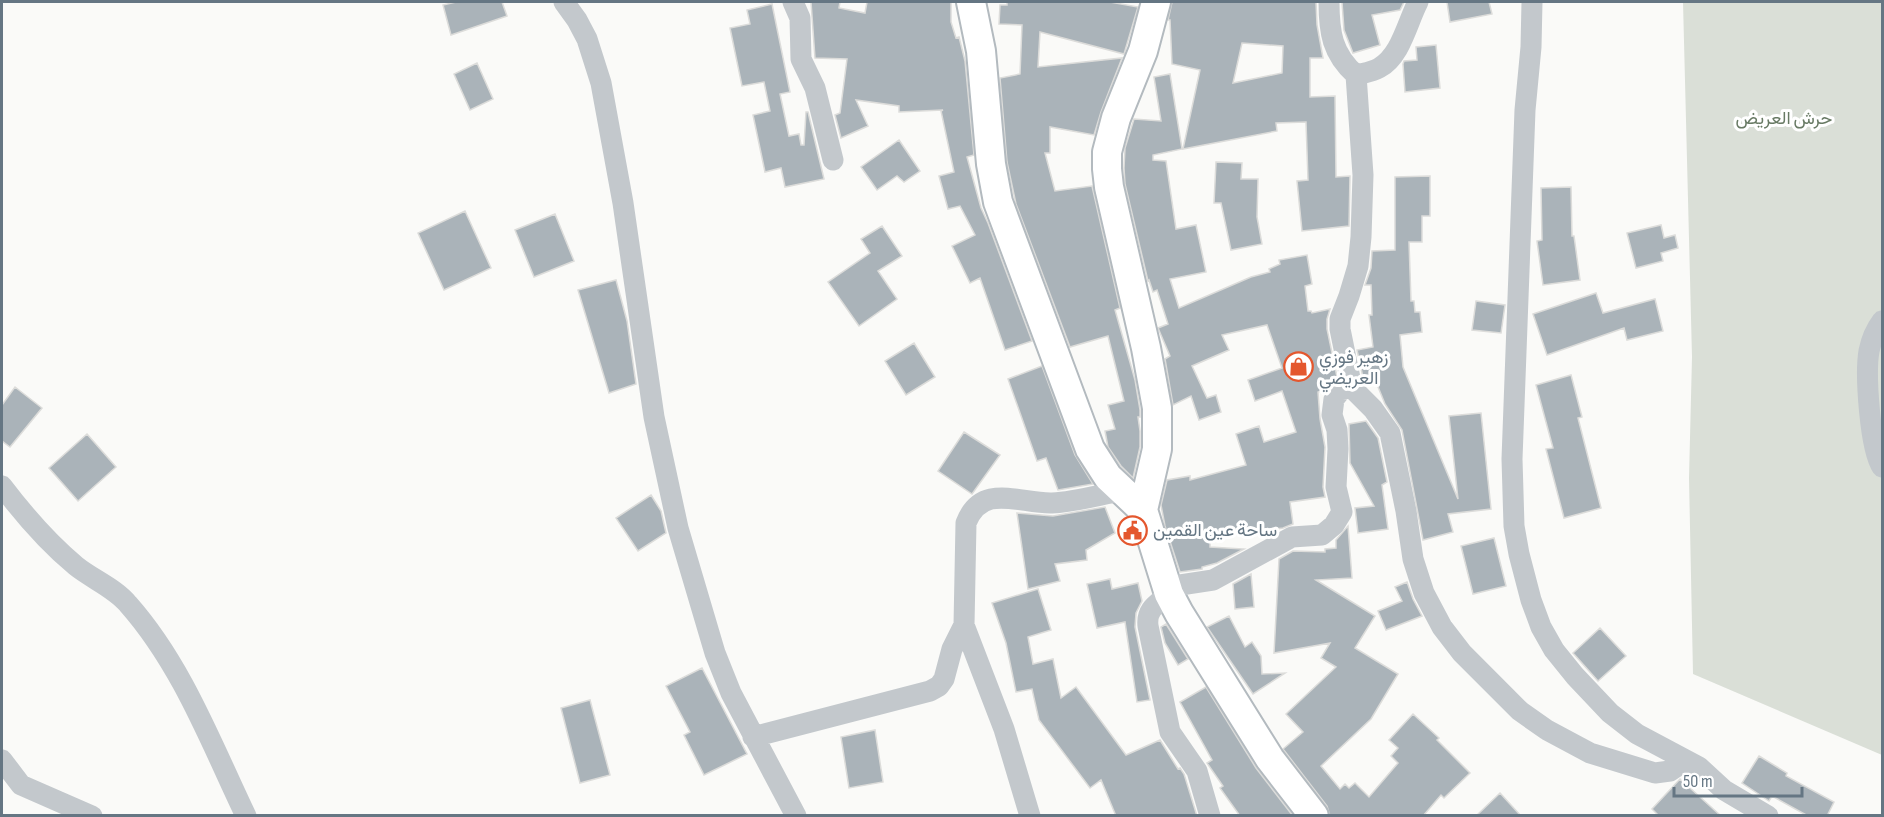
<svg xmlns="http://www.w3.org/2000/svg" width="1884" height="817" viewBox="0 0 1884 817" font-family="'Sofia Sans Condensed',Vazirmatn,sans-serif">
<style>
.green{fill:#dadfd7}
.building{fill:#aab3b9;stroke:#dcdcda;stroke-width:1.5;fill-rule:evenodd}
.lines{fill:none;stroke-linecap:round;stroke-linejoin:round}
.secondary-casing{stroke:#b3babf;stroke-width:32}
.street{stroke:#c3c8cc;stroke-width:21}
.secondary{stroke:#fff;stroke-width:28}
.labels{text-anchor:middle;stroke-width:6;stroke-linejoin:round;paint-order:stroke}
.park-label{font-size:18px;fill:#687a64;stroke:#fff}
.poi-label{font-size:18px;fill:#657683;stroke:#fff;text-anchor:start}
</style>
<rect width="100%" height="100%" fill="#fafaf8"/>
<path class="green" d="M1683,2H1882V755L1693,674L1689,478L1692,357Z"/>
<path class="building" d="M456,2H502L507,16L451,35L443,5Z
M811,2H840L839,8L865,13L867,2H951V22L956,38L959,37L965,61L974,155L967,157L981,208L988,223L1032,341L1005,350L980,278L970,283L952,246L975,235L960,206L948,209L939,176L954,172L941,111L943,110L899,112V106L856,100L868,126L841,138L835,115L840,113L847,59L815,58Z
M1007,2H1110L1138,7L1124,54L1040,32L1038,67L1122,58L1101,112L1094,135L1050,127V153H1045L1055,191L1092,186L1120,308L1115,310L1135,380L1140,410V417H1138L1140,431V447L1133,478L1121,466L1108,447L1105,431L1115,429L1108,405L1124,401L1108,336L1070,347L1016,204L1007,162L1000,78L1020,74L1022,25L999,24L1000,5H1007Z
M1172,2H1316L1317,25L1323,58H1310V97L1335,96L1336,177L1350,176L1349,226L1302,231L1297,181L1308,180L1306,122L1276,123L1277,131L1183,149L1200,70L1172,64L1170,20H1168ZM1242,43L1283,46L1282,73L1233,83Z
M1342,2H1404L1400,10L1372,15L1380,45L1353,53L1344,30Z
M1447,2H1489L1492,14L1450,22Z
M772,4L790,92L780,94L789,136L799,134L801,145H804L806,112H808L824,179L785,187L781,168L765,172L753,115L770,111L764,82L742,86L730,28L750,24L747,10Z
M1436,45L1440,88L1405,92L1403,64L1404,61L1417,60L1416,47Z
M477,63L493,99L470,110L454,74Z
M1170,74L1182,149L1153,155V160L1166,161L1176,229L1196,225L1206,272L1170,279L1179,308L1251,277L1270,272L1269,269L1280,264L1279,260L1307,255L1312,284L1305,286L1308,311H1311L1312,313L1330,309L1327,319V329L1337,377L1325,390L1318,392L1320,419L1325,447L1323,487L1325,497L1290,502L1293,524L1283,528L1210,538V547L1244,549L1217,563L1202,567V569L1180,572L1165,526L1161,505L1167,480L1190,476V480L1246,465L1236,434L1259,426L1264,442L1296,432L1282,391L1255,401L1248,380L1282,368L1267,325L1222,335L1229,350L1192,366L1207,398L1216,395L1221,412L1199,420L1191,396L1173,405L1165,359L1170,356L1158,328L1168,324L1157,290L1153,292L1149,280L1148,281L1125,184L1124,168L1125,148L1134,119L1161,121L1154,77Z
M899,140L920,171L904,182L897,176L877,190L861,167Z
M1216,162L1242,163L1241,179H1258L1257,217L1262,244L1231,250L1221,203H1214Z
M1430,176V216H1422V242H1409L1411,301H1414L1415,312H1420L1422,332L1400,335L1403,367L1458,499L1449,416L1481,413L1491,509L1448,514L1453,532L1423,540L1402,430L1385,404L1376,382L1367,385L1364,382L1357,350L1373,347L1369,315H1372L1371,285H1365L1371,268L1372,251L1395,250V177Z
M1571,187L1572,236H1574L1580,280L1543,285L1537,241L1542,240L1541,188Z
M465,211L491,268L444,290L418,233Z
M555,214L574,261L534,277L515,230Z
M1661,225L1664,238L1675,235L1678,248L1661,253L1663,261L1636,268L1627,233Z
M882,226L902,256L878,271L897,299L859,326L828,282L870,253L861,239Z
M616,280L627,321L636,384L609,393L578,290Z
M1596,293L1603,313L1655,299L1663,331L1627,340L1624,328L1547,355L1533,314Z
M1476,301L1505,305L1501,333L1472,330Z
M914,343L935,377L906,395L885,361Z
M1042,366L1075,455L1093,484L1058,490L1046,458L1037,461L1008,379Z
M1571,375L1582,417L1578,418L1601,508L1564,518L1546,449L1553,448L1536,385Z
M15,387L42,408L10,447L2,441V405Z
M1366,421L1378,438L1387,482L1382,485L1388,529L1358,533L1355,508L1374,506L1350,463L1349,424Z
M964,432L1000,455L972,494L938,471Z
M87,434L116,467L78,501L49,468Z
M651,495L661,511L666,533L638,551L616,518Z
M1105,507L1115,533L1086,550L1087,560L1055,564L1060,581L1028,589L1017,513L1053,516Z
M1348,526L1352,578L1316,580L1375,616L1355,648L1398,674L1371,719L1321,766L1340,789L1345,784L1349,788L1355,783L1369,797L1398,763L1391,756L1398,748L1389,740L1413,714L1439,738L1437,740L1470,773L1444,798L1441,795L1423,816H1330L1327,806L1283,749L1303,732L1286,714L1336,667L1321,658L1330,643L1274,653L1279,559L1293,551L1325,552V549L1336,548V540Z
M1494,538L1506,586L1473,594L1461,546Z
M1251,574L1254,607L1235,609L1233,584Z
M1110,579L1112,589L1138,583L1142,601L1136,613L1135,627L1150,700L1137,702L1125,622L1097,628L1087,584Z
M1407,582L1413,599L1422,616L1386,630L1378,611L1402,601L1395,587Z
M1038,589L1051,630L1028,637L1033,664L1053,659L1061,698L1076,687L1126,755L1160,740L1178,769L1180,768L1184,774L1197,816H1116L1101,780L1090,788L1039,720L1032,689L1016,692L1006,643L992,603Z
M1229,616L1245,647L1252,642L1261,656L1262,674L1285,673L1253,694L1207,627Z
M1166,624L1188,659L1178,665L1165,643L1161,627Z
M1600,628L1626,656L1598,681L1573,653Z
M702,668L747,754L704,775L684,735L690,732L666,686Z
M1206,687L1256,768L1293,816H1240L1220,788L1223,786L1207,763L1212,760L1180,702Z
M590,700L610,775L580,783L561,708Z
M875,730L883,782L849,788L841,737Z
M1759,756L1787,773L1786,776L1834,802L1827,816H1808L1772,796L1769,801L1742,783Z
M1680,779L1721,816H1659L1652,809Z
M1500,793L1521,816H1476Z"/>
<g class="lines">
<defs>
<path id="secondary" d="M971,2L981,51L991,164L998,202L1090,449L1108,477L1143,510
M1156,2L1143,51L1116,118L1107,152V169L1109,187L1146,348L1157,408V449L1143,510L1169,594L1179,613L1270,759L1314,816"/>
</defs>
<use href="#secondary" class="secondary-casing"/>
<path class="street" d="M564,2L577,20L587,39L601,83L623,203L654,417L678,528L715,653L731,693L796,816
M793,2L800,18L801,59L815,88L833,160
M1329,2C1329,32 1332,54 1356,75C1363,73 1372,72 1379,68C1401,56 1407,23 1418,2
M1532,2L1531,47L1525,110L1512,459L1514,526L1519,554L1531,600L1541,627L1554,650L1575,676L1610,713L1637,734L1699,767L1724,790L1768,816
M1882,321C1876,329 1871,341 1869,351C1865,374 1870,449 1882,467
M1352,388L1373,409L1390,433L1406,511L1413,559L1424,593L1442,627L1462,653L1520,711L1547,730L1590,753L1655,773L1670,771L1686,760
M2,486C24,515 47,542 76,566C92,579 115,588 128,604C182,665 211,743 246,816
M1167,587L1213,580L1292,537L1322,535L1334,525L1342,512L1336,487L1338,449L1337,430L1332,415L1334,399L1342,389L1352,388L1340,329V319L1349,296L1358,266L1361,237L1363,175L1356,75
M1169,594C1157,604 1146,609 1148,626L1170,732L1197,771L1210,816
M964,625L1004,729L1030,816
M753,737L930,691L939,686L944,679L952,649L964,625L966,523C982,482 1020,504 1052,503C1075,502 1099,495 1121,491
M2,760L21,785L92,816"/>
<use href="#secondary" class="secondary"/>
</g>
<defs>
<symbol id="shop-ring" viewBox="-11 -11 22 22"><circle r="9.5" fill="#fff" stroke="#e4572e" stroke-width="1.5"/><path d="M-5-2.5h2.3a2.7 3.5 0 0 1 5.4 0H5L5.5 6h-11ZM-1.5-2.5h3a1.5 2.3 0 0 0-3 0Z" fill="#e4572e"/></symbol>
<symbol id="civic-ring" viewBox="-11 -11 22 22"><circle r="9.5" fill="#fff" stroke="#e4572e" stroke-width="1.5"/><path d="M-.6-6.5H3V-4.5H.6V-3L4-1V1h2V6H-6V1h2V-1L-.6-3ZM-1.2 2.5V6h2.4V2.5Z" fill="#e4572e"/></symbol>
</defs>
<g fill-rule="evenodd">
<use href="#shop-ring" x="1282" y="350" width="33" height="33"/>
<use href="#civic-ring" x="1116" y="514" width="33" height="33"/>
</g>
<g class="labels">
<g class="park-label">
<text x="1784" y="124">حرش العريض</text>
</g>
<g class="poi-label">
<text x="1319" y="363">زهير فوزي<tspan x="1319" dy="21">العريضي</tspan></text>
<text x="1153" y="536">ساحة عين القمين</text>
</g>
</g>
<rect width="1884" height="817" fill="none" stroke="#657683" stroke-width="6"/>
<path d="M1674 787v9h128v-9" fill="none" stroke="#657683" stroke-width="3"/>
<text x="1683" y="787" font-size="18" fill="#657683" stroke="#ffffff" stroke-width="4.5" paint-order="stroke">50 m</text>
</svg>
